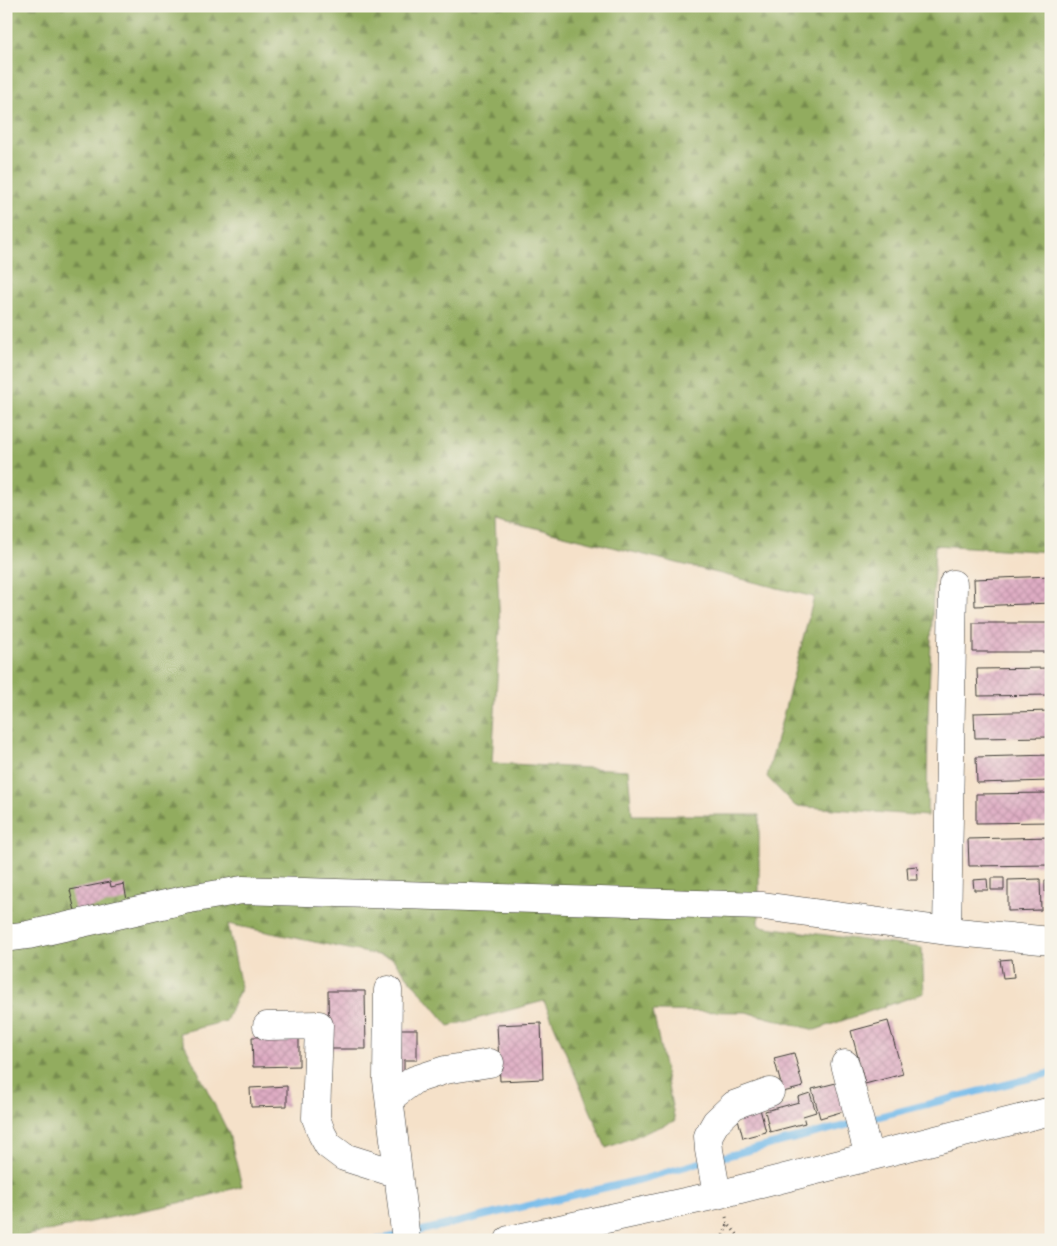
<svg xmlns="http://www.w3.org/2000/svg" width="1057" height="1246" viewBox="0 0 1057 1246" font-family="'Playpen Sans',sans-serif">
<style>
.forest{fill:url(#forest-firs);stroke:#57643d}
.lines{fill:none;stroke-linecap:round;stroke-linejoin:round}
.stream{stroke:#74bbeb;stroke-width:7}
.building{fill:url(#building-cross-hatch)}
.minor-casing{stroke:#3d3a36;stroke-width:29}
.path{stroke:#3d3a36;stroke-width:3;stroke-dasharray:1 4;stroke-linecap:butt}
.minor{stroke:#fff;stroke-width:28}
</style>
<defs>
<pattern id="forest-firs" width="22" height="20" patternUnits="userSpaceOnUse" patternTransform="scale(1.25)"><rect width="22" height="20" fill="#92ac5e"/><path d="M5 1l3.5 6h-7zM16 11l3.5 6h-7z" fill="#768b4d"/></pattern>
<pattern id="building-cross-hatch" width="8" height="8" patternUnits="userSpaceOnUse" patternTransform="scale(1.25)"><rect width="8" height="8" fill="#deacc3"/><path d="M0 0l8 8M0 8l8-8" fill="none" stroke="#be93a7"/></pattern>
</defs>
<rect width="100%" height="100%" fill="#f7f3e8"/>
<filter id="ink" filterUnits="userSpaceOnUse"><feTurbulence type="fractalNoise" baseFrequency=".02" numOctaves="2"/><feDisplacementMap in="SourceGraphic" scale="10" xChannelSelector="R" yChannelSelector="G"/><feConvolveMatrix kernelMatrix="1 2 1 2 8 2 1 2 1" color-interpolation-filters="sRGB"/></filter>
<filter id="wash" filterUnits="userSpaceOnUse"><feTurbulence type="fractalNoise" baseFrequency=".0096" numOctaves="4" result="noise"/><feDisplacementMap in="SourceGraphic" scale="20" xChannelSelector="R" yChannelSelector="G"/><feGaussianBlur stdDeviation="1.12" result="paint"/><feColorMatrix in="noise" values="0 0 0 0 0 0 0 0 0 0 0 0 0 0 0 0 0 1.4 0 .05"/><feComposite in="paint" operator="in"/></filter>
<g filter="url(#wash)">
<rect width="100%" height="100%" fill="#f5e1c9"/>
<path class="forest" d="M6,6H1051V552L935,545L928,716L927,816L795,806L767,777L814,597L495,518L500,629L492,763L628,770L632,815H759V926L922,948L924,993L815,1030L746,1012L653,1011L675,1121L606,1148L544,1001L449,1026L392,958L228,924L241,987L226,1021L179,1033L229,1134L242,1186L193,1200L6,1240Z"/>
<g class="lines">
<path class="stream" d="M865,1120L1051,1073
M715,1159L855,1123
M411,1233L643,1179L705,1161
M377,1240L401,1235"/>
</g>
<g id="blocks">
<path class="building" d="M1051,576V603L975,606L974,579Z
M973,623H1051V652H973Z
M1051,668V695L978,696L977,669Z
M1051,711V737L975,738L974,713Z
M1051,755V781L977,783L976,757Z
M1051,793V822L976,823V794Z
M1051,837V865L969,866L968,839Z
M917,866L918,880H908L907,867Z
M991,878H1004V890H991Z
M987,879L988,890H974L973,880Z
M1040,879L1041,910L1008,911V880Z
M1045,881H1051V892H1045Z
M110,882L111,887L124,884L127,900L75,911L70,890Z
M1012,959L1014,977L1003,978L1000,960Z
M328,991H365L366,1049H329Z
M888,1021L903,1074L865,1084L851,1031Z
M541,1023L543,1079L500,1081L497,1025Z
M393,1029H417V1060H404V1076H392Z
M299,1036V1066L253,1067L252,1037Z
M794,1053L803,1087L783,1092L774,1058Z
M844,1081L851,1109L820,1118L812,1089Z
M287,1086V1106L251,1107L250,1088Z
M810,1093L816,1112L803,1116L805,1123L770,1132L765,1111L799,1102L798,1097Z
M759,1105L766,1132L743,1138L736,1111Z"/>
</g>
</g>
<g filter="url(#ink)">
<use href="#blocks" fill-opacity="0" stroke="#3d3a36" stroke-width="1"/>
<g class="lines">
<defs>
<path id="minor" d="M947,931L953,584
M6,938L28,935L184,900L242,890L763,906L947,931L1051,941
M388,990L387,1080L406,1240
M267,1026L319,1025L316,1118L322,1134L328,1145L344,1157L398,1174
M845,1064L869,1157
M390,1098L414,1080L445,1070L490,1063
M717,1195L709,1150L708,1136L716,1122L734,1105L770,1092
M509,1240L717,1195L1051,1111"/>
</defs>
<use href="#minor" class="minor-casing"/>
<path class="path" d="M726,1217L728,1224L742,1240
M721,1240L728,1224"/>
<use href="#minor" class="minor"/>
</g>
</g>
<rect width="1057" height="1246" fill="none" stroke="#f7f3e8" stroke-width="25"/>
</svg>
